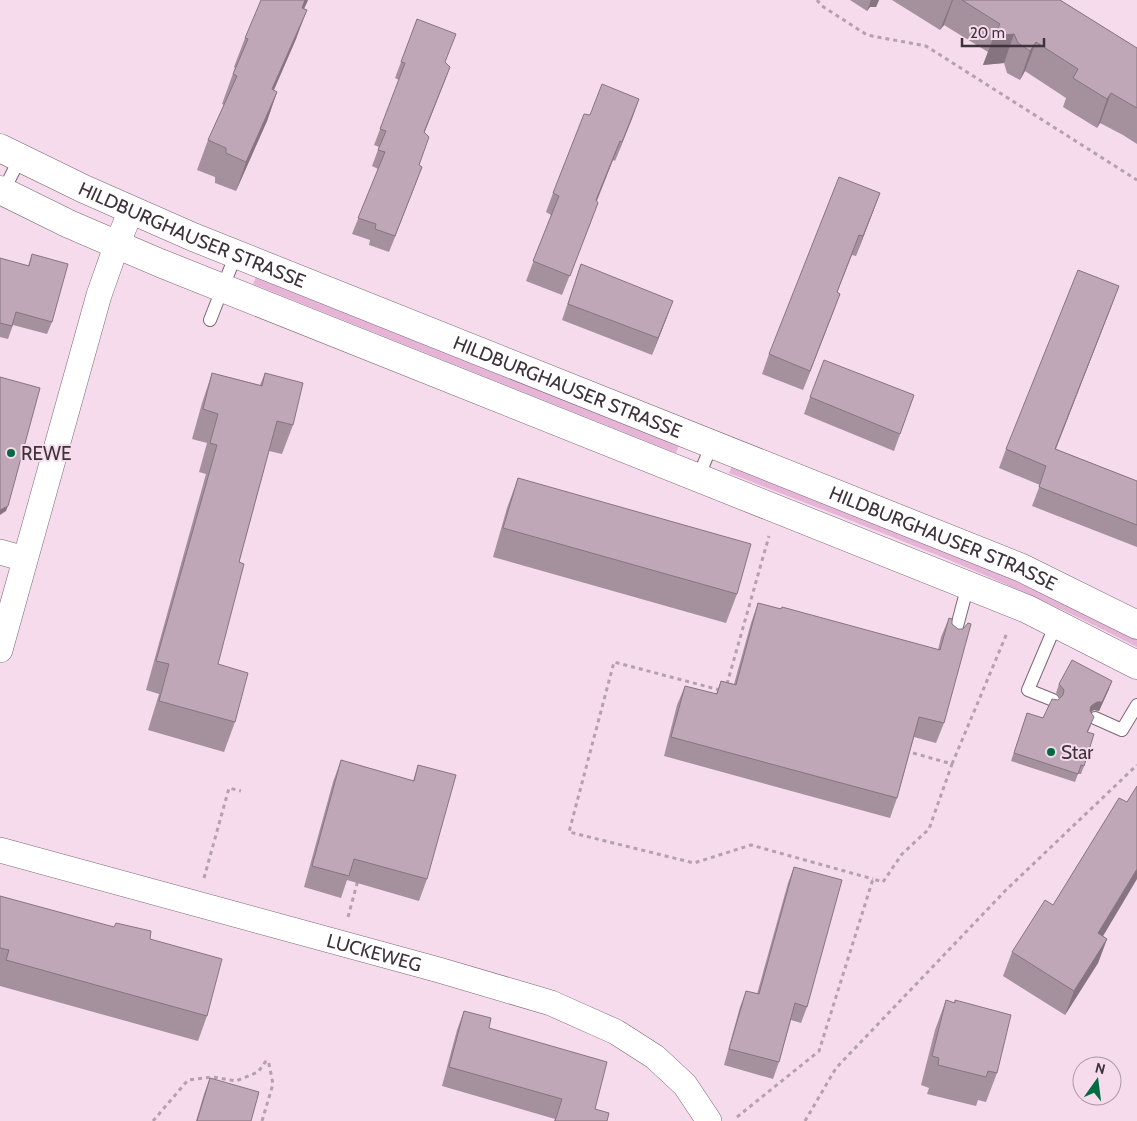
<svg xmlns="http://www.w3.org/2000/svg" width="1137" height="1121" viewBox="0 0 1137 1121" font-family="Cabin,sans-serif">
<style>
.green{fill:#e6b4d6}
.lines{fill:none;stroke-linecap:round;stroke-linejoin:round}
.service-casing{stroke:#7d6675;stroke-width:14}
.minor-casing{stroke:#7d6675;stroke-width:26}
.secondary-casing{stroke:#7d6675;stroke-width:29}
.path{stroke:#b5a0ae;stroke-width:3;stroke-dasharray:4 4;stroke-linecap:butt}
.service{stroke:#fff;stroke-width:12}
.minor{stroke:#fff;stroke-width:25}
.secondary{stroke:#fff;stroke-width:28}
.wall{fill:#a5909e}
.shaded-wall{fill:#867581}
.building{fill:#c0a7b8;stroke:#867581}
.poi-dot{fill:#006a40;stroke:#f5dbec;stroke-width:2}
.labels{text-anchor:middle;stroke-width:4;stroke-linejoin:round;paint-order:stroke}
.street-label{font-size:19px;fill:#3e333a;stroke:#f5dbec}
.poi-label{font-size:19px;fill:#3e333a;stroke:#f5dbec;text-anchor:start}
</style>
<rect width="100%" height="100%" fill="#f5dbec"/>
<path class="green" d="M256,277L679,445L676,453L253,284Z
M732,466L1015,578L1137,638V647C1006,578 866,527 729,473Z"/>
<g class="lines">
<defs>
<path id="service" d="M3,192L20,158
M210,320L236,254
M698,478L712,444
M953,641L968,585
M1053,700L1028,690L1056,624
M1095,718L1122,730L1137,705"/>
<g id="minor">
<path d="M0,552L25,559"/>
<path d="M0,650L99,295L117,244L131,211"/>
<path id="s1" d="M0,850L439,970L551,1003L616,1032L655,1057L685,1085L709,1121"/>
</g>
<g id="secondary">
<path id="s2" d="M0,148L84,189L193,237L1022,568L1137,625"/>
<path d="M0,190L69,224L160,263L1027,609L1137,665"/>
</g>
</defs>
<use href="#service" class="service-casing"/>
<use href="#minor" class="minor-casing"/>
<use href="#secondary" class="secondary-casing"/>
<path class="path" d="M817,0L822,6L867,35L926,46L1137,180
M727,684L769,536
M720,690L614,662L569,832L694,863L751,845L873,879
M952,764L1007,633
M204,878L229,788L241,791
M348,917L358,880
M737,1117L819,1051L873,879L883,882L902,854L929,829L952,764L906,751
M153,1121L188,1080L213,1077L236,1081L258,1072L268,1058
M262,1121L273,1084L268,1059
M805,1121L836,1068L1006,890L1137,765"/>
<use href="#service" class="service"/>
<use href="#minor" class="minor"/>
<use href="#secondary" class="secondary"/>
</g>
<path class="wall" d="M308,0L304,9L296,39L274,90L277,92L267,121L236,191L215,183V177L197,170L208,140L224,105L222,104L235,68L234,67L245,38Z
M850,0H879L876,7H870L867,11Z
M892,0H1060L1137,48V144L1123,135L1100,123L1097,128L1063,107L1066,98L1025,71L1020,80L1007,73L1004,63L983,65L988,52L944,25L940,30Z
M417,19L445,63L450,67L424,133L419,165L422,167L389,252L369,245L370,240L352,234L378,169L372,166L379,147L374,145L399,80L395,78Z
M639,99L615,161L613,160L597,201L591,222L562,295L526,281L551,215L546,212L553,193L590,115Z
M880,193L856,256L852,255L837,293L840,294L803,390L762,374L769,354Z
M32,254L52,322L47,334L13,325L8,339L0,337V258L28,266Z
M581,264L667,317L652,355L562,320Z
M1119,286L1056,449L1137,481V547L1032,506L1040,485L999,468L1006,449Z
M212,373L260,385L265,373L293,425L282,454L269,451L239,562L218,664L235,722L224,752L148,730L159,694L146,690L206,474L199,472L207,443L192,439L202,403Z
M914,395L894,451L804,414L810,397Z
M518,478L737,594L726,623L493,557L507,508Z
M758,603L938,650L941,637L949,618L944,723L936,743L914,737L897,798L890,818L664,756L677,705L685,686L716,694L721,681L734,684L751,623Z
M1059,684L1109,689L1099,711L1094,710L1091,712V725L1088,732L1084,766L1081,774H1078L1075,782L1011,761L1027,713L1043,718L1060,698L1056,693Z
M341,760L413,781L418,765L427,879L419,901L347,880L341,898L304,887L333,782Z
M794,867L807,1007L801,1023L791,1020L779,1062L773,1079L724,1065L740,1007L746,991L757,994L788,883Z
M0,896L150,939L207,1016L198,1041L0,986Z
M1103,936L1107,939L1098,963L1065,1015L1003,976L1012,952Z
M946,1000L954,1003L955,1000L997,1073L986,1102L978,1100L976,1106L927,1094L929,1088L921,1085L935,1030Z
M464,1011L489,1028L595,1109L607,1121H554L555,1119L442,1086L457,1030Z
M210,1078L251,1121H196L204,1094Z"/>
<path class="shaded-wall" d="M305,0H308L291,37L302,8Z
M871,0H879L876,7H870L867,11Z
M952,0H953L944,25L940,30Z
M307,10L296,39L261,119L272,89Z
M1014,34L1004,63L983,65L994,36Z
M1036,42L1025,71L1020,80L1030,51Z
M450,67L444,83L418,149L424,132Z
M277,92L267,121L236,191L246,162Z
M1111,93L1100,123L1097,128L1107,99Z
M639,99L632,119L615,161L622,142Z
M620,141L613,160L589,219L596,200Z
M422,167L416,183L389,252L395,236Z
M880,193L873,212L856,256L863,236Z
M1119,286L1112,305L1048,468L1055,449Z
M840,294L833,313L803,390L810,371Z
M673,301L667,317L652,355L658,338Z
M8,506L6,511L0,515V510Z
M1112,681L1109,689L1099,711L1094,710L1088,714L1091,706Z
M1137,869V879L1090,958L1098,933Z
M1107,939L1098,963L1065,1015L1074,991Z"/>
<path class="building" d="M261,0H305L302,8L307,10L272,89L277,92L246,162L226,153V148L208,140L237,76L233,74L248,39L245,38Z
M962,0H1060L1137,48V108L1111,93L1107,99L1073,78L1078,69L1036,42L1030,51L1018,43L1014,34L994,36L1000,24Z
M417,19L456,34L445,62L450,67L424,132L429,137L419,165L422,167L395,236L375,229L376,224L358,218L385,152L378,150L386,131L380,129L405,63L401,62Z
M602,84L639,99L622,142L620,141L596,200L598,203L570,276L533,261L559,196L553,193L584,114L590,115Z
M839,177L880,193L863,236L859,235L837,292L840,294L810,371L769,354Z
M32,254L68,264L52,322L16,312L12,326L0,323V258L29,266Z
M581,264L673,301L658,338L568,304Z
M1078,270L1119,286L1055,449L1137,481V525L1039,487L1046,466L1006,449Z
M824,360L914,395L900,434L810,397Z
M212,373L262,386L265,373L303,383L293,425L277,421L239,562L244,564L218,664L248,673L235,722L159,701L169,664L156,661L217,445L210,443L218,414L203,409Z
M0,377L40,388L8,506L0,510Z
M518,478L751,544L737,594L503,528Z
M758,603L781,609L782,607L940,650L949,618L952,619V624L958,629H963L968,623L971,624L944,723L919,717L897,798L671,737L685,686L717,694L721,681L736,685Z
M1072,660L1112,681L1102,702H1097L1091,706L1090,711L1094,717L1087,732L1094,734L1084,766L1081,765L1078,774L1014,753L1027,713L1043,718L1052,699L1058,700L1063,695L1064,690L1059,684Z
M341,760L414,781L418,765L456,775L427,879L354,859L349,876L312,866Z
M1137,786V869L1098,933L1107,939L1074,991L1012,952L1045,900L1053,905L1119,798L1127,802Z
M794,867L842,880L807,1007L795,1003L779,1062L729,1049L746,991L759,994Z
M0,896L114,927L116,923L151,931L150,939L222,959L207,1016L6,960L9,950L0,948Z
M946,1000L955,1003V1000L1011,1015L997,1073L988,1071L986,1077L938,1065L939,1058L932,1056Z
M464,1011L491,1018L489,1028L607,1062L595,1109L609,1113L607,1121H555L562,1099L449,1067Z
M210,1078L259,1092L251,1121H197Z"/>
<g class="poi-dot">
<circle cx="11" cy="453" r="5"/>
<circle cx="1051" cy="752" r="5"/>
</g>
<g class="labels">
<g class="street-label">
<text dy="7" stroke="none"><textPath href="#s2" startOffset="211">HILDBURGHAUSER STRASSE</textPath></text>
<text dy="7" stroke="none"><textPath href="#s2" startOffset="616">HILDBURGHAUSER STRASSE</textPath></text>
<text dy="7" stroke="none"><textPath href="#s2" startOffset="1021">HILDBURGHAUSER STRASSE</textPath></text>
<text dy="7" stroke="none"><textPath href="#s1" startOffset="388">LUCKEWEG</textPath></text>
</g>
<g class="poi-label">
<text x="21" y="460">REWE</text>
<text x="1061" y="759">Star</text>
</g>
</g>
<g transform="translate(1097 1081) rotate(14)"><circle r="24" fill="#f5dbec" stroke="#ac98a5"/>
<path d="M0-4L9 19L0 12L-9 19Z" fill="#006a40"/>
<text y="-8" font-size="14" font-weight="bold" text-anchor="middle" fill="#3e333a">N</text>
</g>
<path d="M962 38v8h82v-8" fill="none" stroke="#3e333a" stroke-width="2.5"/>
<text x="970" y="38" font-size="15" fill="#3e333a" stroke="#f5dbec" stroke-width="4" paint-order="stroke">20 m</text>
</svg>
